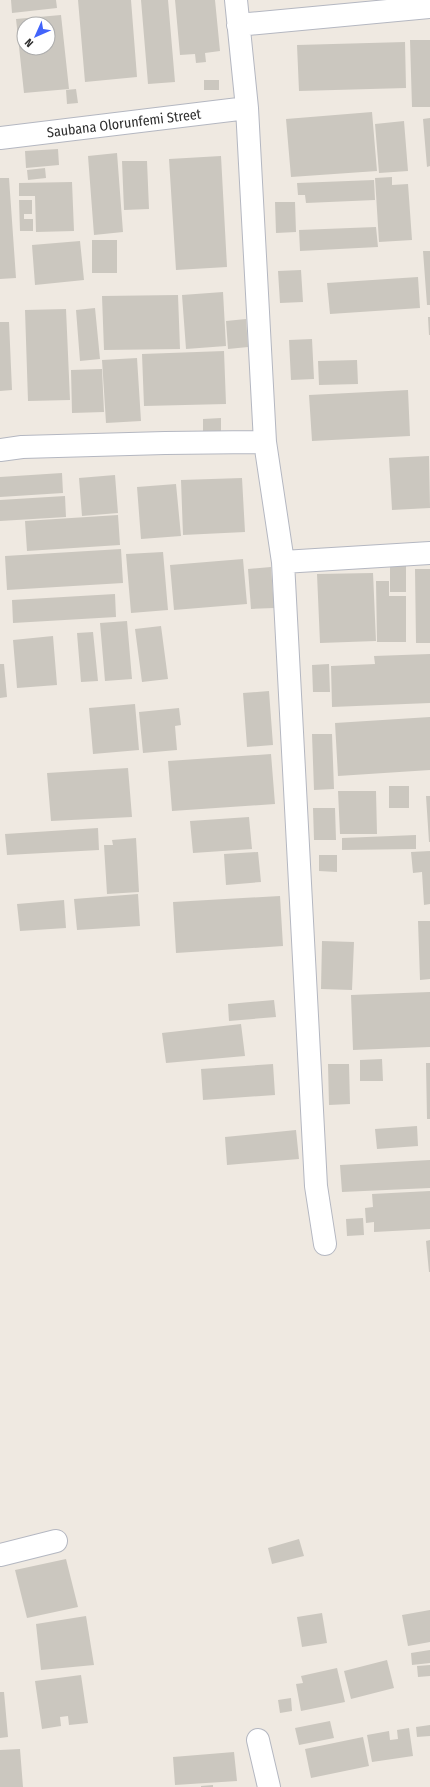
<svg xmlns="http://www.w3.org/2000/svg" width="430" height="1787" viewBox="0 0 430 1787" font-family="'Fira Sans Condensed',sans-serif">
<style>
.building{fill:#cbc7bf;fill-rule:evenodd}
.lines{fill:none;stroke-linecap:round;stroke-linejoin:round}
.minor-casing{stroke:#b4b7c1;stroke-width:24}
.minor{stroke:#fff;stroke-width:22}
.labels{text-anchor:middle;stroke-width:3;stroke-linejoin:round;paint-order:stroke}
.street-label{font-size:14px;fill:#2e2e2e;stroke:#fff}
</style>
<rect width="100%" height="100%" fill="#efe9e1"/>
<path class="building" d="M11,0H56L57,8L12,13Z
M78,0H131L137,77L85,82Z
M141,0H168L175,82L148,84Z
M175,0H215L220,51L205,53L206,62L196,63L195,54L180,55Z
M61,15L69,89L24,93L16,19ZM24,24H48V48H24Z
M410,40H430V107H412Z
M405,42L406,88L299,91L297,45Z
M204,80H219V90H204Z
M76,89L78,103L67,104L66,90Z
M372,112L377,171L291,177L286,119Z
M430,118V166L427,167L423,119Z
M404,121L408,171L379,173L375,124Z
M58,149L59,165L26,168L25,151Z
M117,153L123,232L94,235L88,156Z
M221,156L227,267L176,270L169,159Z
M122,161H147L149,209L124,210Z
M45,168L46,178L28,180L27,170Z
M392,177V185L408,184L412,240L379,242L375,178Z
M0,178H9L16,278L0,279Z
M374,180L375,200L306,203L305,195H298L297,183Z
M72,182L74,231L36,232L35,196H19V183Z
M19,200H32V214H24V219H33V231H20Z
M275,202H295L296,232L276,233Z
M376,227L378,247L300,251L299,230Z
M92,240H117V273H92Z
M80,241L84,280L35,285L32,245Z
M423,251H430V305H427Z
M301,270L303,302L280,303L278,271Z
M418,277L420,308L330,314L327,283Z
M223,292L226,346L186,349L182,295Z
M178,295L180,349L104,350L102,296Z
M95,308L100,359L80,361L76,310Z
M66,309L70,400L28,401L25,310Z
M428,317H430V335H429Z
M246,319L248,347L228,349L226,321Z
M0,322H9L12,390L0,391Z
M312,339L314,379L291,380L289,340Z
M224,351L226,404L144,406L142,354Z
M137,358L141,421L106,423L102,360Z
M357,360L358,384L319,385L318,361Z
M102,369L104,412L72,413L71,370Z
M408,390L410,436L312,441L309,395Z
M221,418V432L203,433V419Z
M429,456L430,508L392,510L389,458Z
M62,473L63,493L0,497V477Z
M115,475L118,513L82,516L79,478Z
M242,478L245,532L183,535L181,480Z
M176,484L181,536L141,539L137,487Z
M65,496L66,517L0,521V500Z
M118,515L120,545L27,551L25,521Z
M121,549L123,583L7,590L5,556Z
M163,552L168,610L131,613L126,554Z
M243,559L247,604L174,610L170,565Z
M390,564H406V592H390Z
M271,567L274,608L251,609L248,569Z
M415,569H430V643H416Z
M373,573L376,641L320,643L317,574Z
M376,581H389V596H406V642H377Z
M115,594L116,617L13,623L12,600Z
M127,621L132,679L105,681L100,623Z
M161,626L168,679L142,682L135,629Z
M93,632L98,681L81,682L77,633Z
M53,636L57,685L17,688L13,640Z
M430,654V703L332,707L331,666L375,664L374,656Z
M0,664H4L7,697L0,698Z
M329,664L330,692H313L312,665Z
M269,691L273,745L247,747L243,693Z
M135,704L139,750L93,754L89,708Z
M179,708L181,725L175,726L177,750L143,753L139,712Z
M430,717V770L338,776L335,723Z
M312,734H332L334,789L314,790Z
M271,754L275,804L172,811L168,761Z
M128,768L132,817L51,821L47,773Z
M389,786H409V808H389Z
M338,791H376L377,834H340Z
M426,796H430V842H429Z
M313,808H335L336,840H314Z
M249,817L252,849L193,853L190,821Z
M98,828L99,850L7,855L5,834Z
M416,835V849L342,850V838Z
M136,838L139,892L107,894L104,845H113L112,840Z
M430,851V904L424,905L422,872L413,873L411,852Z
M258,852L261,882L226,885L224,854Z
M319,855H337V872L319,871Z
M138,894L140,926L77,930L74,899Z
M280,896L283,946L176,953L173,902Z
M64,900L66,928L20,931L17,904Z
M418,921H430V979L420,980Z
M322,941L354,942L352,990L321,989Z
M430,992V1047L353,1050L351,995Z
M274,1000L276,1017L229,1021L228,1004Z
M241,1024L245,1056L166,1063L162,1033Z
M382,1059L383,1081H360V1060Z
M426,1063H430V1119H427Z
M273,1064L275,1095L203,1100L201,1069Z
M328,1064H349L350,1104L329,1105Z
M417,1126L418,1146L377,1149L375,1129Z
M296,1130L299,1159L227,1165L225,1137Z
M430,1160V1188L342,1192L340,1165Z
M430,1191V1229L374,1232V1222L366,1223L365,1208L373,1207L372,1194Z
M363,1218L364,1235L347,1236L346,1219Z
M430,1240V1272H429L426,1241Z
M299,1539L304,1556L272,1564L268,1548Z
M66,1559L78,1607L27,1618L15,1570Z
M430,1610V1642L408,1646L402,1615Z
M322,1613L327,1643L302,1647L297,1617Z
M86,1616L94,1665L41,1670L36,1624Z
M430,1650V1663L412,1665L411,1653Z
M387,1660L394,1688L351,1699L344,1671Z
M430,1665V1676L418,1677L417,1666Z
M337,1668L345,1702L301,1711L296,1684L303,1683L301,1676Z
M81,1675L88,1723L69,1725L68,1716L60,1717L61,1726L42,1729L35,1681Z
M0,1692H4L8,1737L0,1738Z
M291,1698L292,1711L280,1713L278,1700Z
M330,1721L334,1738L299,1745L295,1728Z
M430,1725V1736L417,1737L416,1727Z
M409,1728L413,1756L372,1762L367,1735L389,1731L390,1740L398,1739L397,1730Z
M363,1737L369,1766L311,1778L305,1749Z
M20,1749L23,1787H0V1750Z
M234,1752L237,1781L175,1785L173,1757Z
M213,1785V1787H201V1786Z"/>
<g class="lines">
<defs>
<path id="minor" d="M236,0L247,108L265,442L283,562L430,553
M238,25L430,7
M0,138L247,108
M0,450L22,447L165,443L265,442
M283,562L316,1186L325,1244
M0,1555L56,1541
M258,1740L269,1787"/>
</defs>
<use href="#minor" class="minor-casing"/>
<use href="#minor" class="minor"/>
</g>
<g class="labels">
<g class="street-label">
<text transform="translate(124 123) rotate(-7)" y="5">Saubana Olorunfemi Street</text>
</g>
</g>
<g transform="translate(36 36) rotate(225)"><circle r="19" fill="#ffffff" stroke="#ababab"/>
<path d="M0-3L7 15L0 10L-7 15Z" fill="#4264fb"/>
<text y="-6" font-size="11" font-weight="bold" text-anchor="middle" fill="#2e2e2e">N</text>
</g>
</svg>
